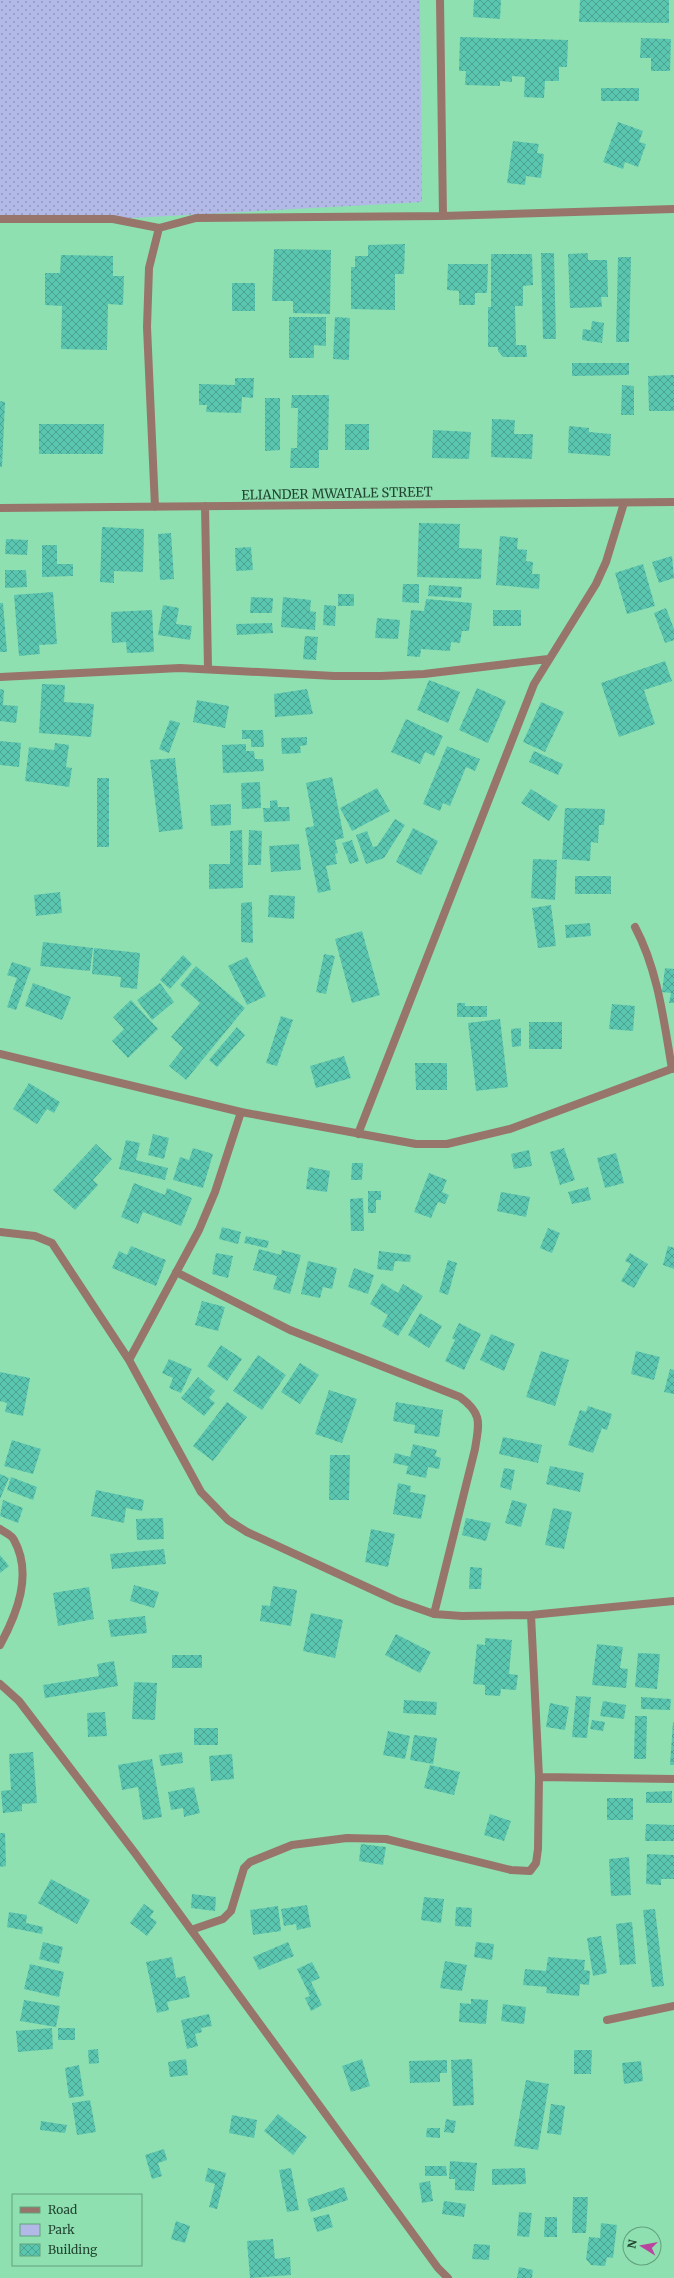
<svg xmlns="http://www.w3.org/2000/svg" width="674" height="2278" viewBox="0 0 674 2278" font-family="Merriweather,serif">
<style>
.green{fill:url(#green-dots)}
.building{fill:url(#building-cross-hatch)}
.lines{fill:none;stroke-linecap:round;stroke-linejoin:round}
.lane{stroke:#98756a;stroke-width:8}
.street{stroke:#98756a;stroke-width:8}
.labels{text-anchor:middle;stroke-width:3;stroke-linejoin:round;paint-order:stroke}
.street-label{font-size:13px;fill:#224431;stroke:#8ee0b1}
</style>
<defs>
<pattern id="green-dots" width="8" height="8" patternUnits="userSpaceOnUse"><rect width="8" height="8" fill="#b2b9e7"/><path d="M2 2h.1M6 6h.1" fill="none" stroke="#9098bc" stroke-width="1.8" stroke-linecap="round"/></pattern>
<pattern id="building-cross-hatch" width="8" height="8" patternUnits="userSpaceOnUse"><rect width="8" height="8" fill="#5ac6b0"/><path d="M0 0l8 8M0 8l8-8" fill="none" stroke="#4aa290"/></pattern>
</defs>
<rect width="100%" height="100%" fill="#8ee0b1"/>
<path class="green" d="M0,0H420L422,202L113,219H0Z"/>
<path class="building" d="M474,0H501L500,19L473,17Z
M580,0H669V23L579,22Z
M460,37L568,40L567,67H559V81H545L544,98L524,97L525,77L512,76V82L500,81V86L465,85L466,71H459Z
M641,38L671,39L670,71H651V58H640Z
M601,88H639V101H601Z
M618,122L643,131L639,142L646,144L638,167L625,162L623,169L603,162Z
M513,141L539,144L537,153L544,154L541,178L526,176L525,185L507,183Z
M405,244L404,274H395V310L351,309V267H355V256H368V245Z
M274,249L331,250L330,314L293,313V301H272Z
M541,253H554L556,339H543Z
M588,253V260H607L608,297H601L602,307L570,308L568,254Z
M491,254H532L533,285L523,286V306H515L516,345H526L527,357H503L498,351V347H488V307H491Z
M61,255L113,256V276H124L123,305L108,304L107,350L61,349L62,306L45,305V273H60Z
M618,257H631L629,342H616Z
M448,264H488L487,293H475V305H459V291L447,290Z
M232,283H255V311H232Z
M289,317H326V346L314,345V358H289Z
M335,317L350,318L349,360L333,359Z
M592,321L604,323L602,343L582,340L583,329L591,330Z
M572,363H629V375L572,376Z
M674,375V411H649L648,376Z
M235,378H254L253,398L242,397L241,413L206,412L207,405H199V384L235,385Z
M622,385L634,386V415H621Z
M292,395H329L328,450H319V468H290L291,448H297L298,408H291Z
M265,398H280V450L265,451Z
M0,401L5,402L2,467H0Z
M492,419L515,420L514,434H533L532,459L491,457Z
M39,424H104L103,454H39Z
M345,424H369V450H345Z
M569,426L589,428V432L611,434L610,456L568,453Z
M433,430L471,432L469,459L432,458Z
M419,523L460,524L459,548L482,549L481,579L417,577Z
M102,527L144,529L143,572L114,571V583L100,582Z
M171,533L174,579L160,580L158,534Z
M500,536L518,538L517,549L527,550L526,561L533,562L532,574H540L539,589L496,585Z
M6,539L28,540L27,555L5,554Z
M42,545H57V564H73V576L42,577Z
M251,547L253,570L236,571L235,548Z
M672,556L674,578L659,583L652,562Z
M643,564L655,606L627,614L615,573Z
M5,570H26L27,587L5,588Z
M403,584H419V603L402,602Z
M429,585L462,587L461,598L428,596Z
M53,592L57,644L39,645L40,654L19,656L14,595Z
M338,594H354V606H338Z
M251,597L273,598L272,613H250Z
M283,597L311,600L310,611L316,612L315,630L281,627Z
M426,599L472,603L469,631H462L460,643L451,642L450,651L421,649L420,657L407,656L411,610L424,611Z
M0,603H3L7,652H0Z
M163,605L179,608L176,624L192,626L190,640L158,635Z
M324,605L336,606L335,626L323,625Z
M666,608L674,629V640L665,643L654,613Z
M152,610L154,652L127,653L126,642L112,643L111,612Z
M493,610H521V626H493Z
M377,618L400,620L398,639L375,638Z
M272,623L273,633L237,635L236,624Z
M305,636L318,637L316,660L303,659Z
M665,661L672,681L644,690L655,724L619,737L601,683Z
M429,680L460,692L448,723L417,710Z
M42,684L65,685L64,702L94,704L91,737L39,733Z
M477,688L506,701L488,743L459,730Z
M0,689L4,690L3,705L18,706L16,723L0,721Z
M307,689L313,714L275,717L274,694Z
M197,700L229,706L225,728L193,722Z
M541,702L564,712L545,752L523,742Z
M406,719L443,736L434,756L425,752L420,764L391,752Z
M170,720L180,723L169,753L159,749Z
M242,730H263L264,747H251V739H242Z
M307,737V745L300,746L301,753L282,754L281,738Z
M0,741L21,743L19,767L0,765Z
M55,743L69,745L66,767L72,768L69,787L25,781L29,747L54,750Z
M246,744V751H254L255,759H263L264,771L223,773L222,745Z
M447,746L480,759L475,771L466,767L450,806L443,803L440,811L423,804Z
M534,751L563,764L558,775L529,762Z
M175,758L183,829L159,832L150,760Z
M332,777L344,838L335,840L338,853L335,854L337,864L326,866L331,890L318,893L305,828L314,826L306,783Z
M97,778H109V847H97Z
M260,782L261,808L242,809L241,783Z
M377,788L390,811L352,831L340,808Z
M531,789L558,806L549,821L521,803Z
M277,800L278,807H289L290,821L264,822L263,808H270V801Z
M231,804V825L211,826L210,805Z
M565,808L605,809L604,825H599L598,843L591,842L590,861L562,859Z
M395,819L405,825L384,858L366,864L356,835L367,831L373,847L377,846Z
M413,828L438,841L421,875L396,862Z
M242,830L243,888L209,889V864H230V831Z
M249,830L262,831L261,865H248Z
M352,840L359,861L350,864L342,843Z
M299,844L301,870L271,872L269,846Z
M533,859L557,860L555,900L531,898Z
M575,876H611V894H575Z
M60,892L62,913L36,916L34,895Z
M269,895L295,896L294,919L268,917Z
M252,902L253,943L241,942V903Z
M551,905L556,946L538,948L532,908Z
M590,923L591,936L566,938L565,925Z
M362,931L380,995L352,1003L335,939Z
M43,942L93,948L90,971L40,966Z
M94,948L140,953L137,989L120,987L121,977L92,974Z
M324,954L335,956L326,994L316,992Z
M183,955L192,964L170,989L160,980Z
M247,957L266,996L247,1005L228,966Z
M12,962L31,968L16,1010L7,1007L17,978L7,975Z
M196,966L245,1008L186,1080L169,1066L183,1048L171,1037L200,1003L180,985Z
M665,968L674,969V1003H669L671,993L662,992Z
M33,983L71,997L62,1020L25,1006Z
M160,983L174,1002L152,1020L137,1000Z
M131,1000L158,1029L128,1058L112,1041L124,1029L113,1017Z
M457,1003H465V1006H487V1017H457Z
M612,1004L635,1006L633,1031L609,1029Z
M281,1016L293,1020L277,1066L266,1063Z
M500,1019L508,1087L476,1091L468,1023Z
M529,1022H562V1049H529Z
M237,1027L245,1035L217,1067L209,1060Z
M521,1028V1046L512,1047L511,1029Z
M344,1056L351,1078L316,1088L310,1066Z
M415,1063H447V1090H416Z
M29,1083L60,1102L54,1113L47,1109L37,1124L13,1109Z
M153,1134L169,1138L164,1159L148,1155Z
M126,1140L140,1143L136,1160L168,1168L165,1180L119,1169Z
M96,1144L112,1159L93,1180L98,1185L75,1210L53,1190Z
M193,1148L213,1154L203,1188L173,1180L180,1157L189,1160Z
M564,1148L575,1180L560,1185L550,1152Z
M529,1150L532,1166L514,1169L511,1154Z
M616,1153L624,1183L605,1188L597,1158Z
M352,1163H363L362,1180H351Z
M309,1167L330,1171L327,1192L306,1189Z
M429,1173L447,1180L442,1192L449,1195L445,1204L438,1202L431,1218L414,1212Z
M134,1183L165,1195L167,1188L192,1198L181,1226L143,1212L138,1224L121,1217Z
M588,1187L591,1200L572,1204L568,1192Z
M368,1191H381V1200H376V1213H368Z
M501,1192L530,1197L526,1217L497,1211Z
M363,1198L364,1231H351L350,1199Z
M222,1227L241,1232L238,1244L219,1239Z
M548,1228L560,1233L552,1253L540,1248Z
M246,1236L269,1241L267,1248L244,1243Z
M131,1246L166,1260L156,1286L112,1268L119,1251L127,1255Z
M668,1246L674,1248V1269L663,1265Z
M259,1249L281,1255L282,1250L301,1255L290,1294L273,1289L277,1276L253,1270Z
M379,1251L411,1255L410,1262L395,1261L393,1271L377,1269Z
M216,1253L233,1256L228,1278L212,1274Z
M630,1253L648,1264L634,1288L621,1281L631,1264L625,1261Z
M448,1260L457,1263L448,1295L439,1292Z
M308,1261L337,1268L332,1289L323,1287L320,1298L301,1294Z
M354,1268L374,1275L368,1294L348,1287Z
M382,1283L398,1293L403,1284L423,1296L398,1336L382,1326L388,1315L370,1304Z
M202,1301L225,1307L218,1331L195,1325Z
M420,1313L442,1326L429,1348L408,1335Z
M459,1323L481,1334L464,1370L445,1361L455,1340L452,1338Z
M491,1334L515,1344L504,1371L480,1360Z
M221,1345L242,1359L227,1381L207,1366Z
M541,1351L569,1360L555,1406L526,1397Z
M636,1351L660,1357L654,1380L631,1374Z
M258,1355L286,1375L262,1410L233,1391Z
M169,1359L192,1369L181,1393L169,1388L173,1378L162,1373Z
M300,1363L319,1375L300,1404L281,1392Z
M670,1369L674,1370V1394L664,1392Z
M0,1372L30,1378L23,1416L5,1412L7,1403L0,1401Z
M198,1377L215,1391L209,1398L215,1403L204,1416L181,1398Z
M329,1390L357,1399L342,1443L315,1434Z
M227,1402L247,1417L213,1461L193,1446Z
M396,1402L443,1410L439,1437L414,1433L415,1425L393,1421Z
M588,1406L612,1414L607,1430L602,1428L593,1453L568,1445L580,1410L586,1412Z
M503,1437L542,1445L538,1463L499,1454Z
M12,1440L41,1449L33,1474L4,1466Z
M413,1444L437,1450L435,1456L441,1458L439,1469L428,1467L426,1478L406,1474L408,1466L393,1463L395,1453L410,1457Z
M330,1455H350L349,1500H329Z
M550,1466L584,1473L580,1492L546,1484Z
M504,1468L515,1470L511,1490L500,1487Z
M0,1474L9,1478L0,1499Z
M11,1477L37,1487L33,1500L7,1490Z
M398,1483L411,1486L410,1492L426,1495L421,1519L393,1514Z
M96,1490L144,1500L142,1511L126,1508L124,1523L91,1516Z
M3,1500L23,1508L18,1523L0,1516Z
M512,1500L527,1504L521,1527L505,1523Z
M553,1508L572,1512L564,1549L545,1545Z
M163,1518L164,1539L137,1540L136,1519Z
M466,1518L491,1523L486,1541L462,1535Z
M371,1529L395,1534L388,1567L365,1562Z
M164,1549L166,1564L112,1569L110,1554Z
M0,1555L9,1566L0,1573Z
M470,1567L482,1568L481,1589H469Z
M134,1585L159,1592L154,1608L130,1601Z
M273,1586L297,1590L291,1626L260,1621L262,1605L270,1606Z
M89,1587L94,1619L58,1626L53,1593Z
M311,1613L343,1620L335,1658L303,1651Z
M145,1616L147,1633L111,1637L108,1620Z
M396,1634L431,1652L420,1673L385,1655Z
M485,1638L512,1640L509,1674L518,1675L516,1690L501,1689L500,1696L485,1695V1685L473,1684L477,1644L485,1645Z
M597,1644L623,1647L620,1668L628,1669L626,1688L592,1685Z
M638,1653L660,1654L657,1689L635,1687Z
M172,1655H202V1668H172Z
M114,1661L118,1686L45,1698L43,1685L99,1676L97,1664Z
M134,1682L157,1683L155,1720L132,1719Z
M576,1696L591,1697L587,1738L572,1737Z
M641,1697L671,1699L670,1710L641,1709Z
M404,1700L437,1702L436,1715L403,1713Z
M603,1701L626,1705L624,1719L600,1716Z
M550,1703L569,1707L565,1730L546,1727Z
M105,1712L107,1736L88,1737L87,1713Z
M635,1716H647L646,1759H634Z
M592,1720L605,1722L603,1731L590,1729Z
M673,1722H674V1765H670Z
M194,1728H218V1745H194Z
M388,1731L410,1736L405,1759L383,1755Z
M414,1735L437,1738L433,1764L410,1760Z
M33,1752L37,1803L22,1804V1811L3,1813L1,1791L11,1790L9,1754Z
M182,1752L183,1763L161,1766L159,1755Z
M232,1754L234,1779L211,1781L209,1756Z
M152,1759L162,1817L143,1820L138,1787L122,1790L118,1765Z
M430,1765L460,1772L454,1795L424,1788Z
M194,1787L200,1813L184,1817L183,1808L171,1810L168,1792Z
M672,1791V1803H646V1792Z
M607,1798H633V1820H607Z
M490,1814L511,1821L504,1841L484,1835Z
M646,1824L674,1825V1841H645Z
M0,1833H5L6,1866L0,1867Z
M361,1844L386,1847L383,1865L359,1861Z
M647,1854L674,1855V1879H661V1885L646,1884Z
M629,1857L631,1895L611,1896L609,1859Z
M51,1879L90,1900L77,1924L38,1903Z
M192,1894L216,1897L215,1911L191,1908Z
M424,1897L444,1899L441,1923L421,1920Z
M144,1904L154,1911L150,1917L157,1922L147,1936L130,1923Z
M307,1905L311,1927L297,1930L296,1924L284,1926L281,1909Z
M278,1906L281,1931L253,1935L250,1910Z
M456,1907L472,1908L471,1927L455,1926Z
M655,1909L664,1986L652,1987L643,1910Z
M9,1912L27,1915L26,1923L43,1927L42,1934L7,1927Z
M632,1922L636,1964L620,1965L616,1924Z
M601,1936L607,1973L593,1976L587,1938Z
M43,1942L63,1947L59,1964L39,1959Z
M288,1942L294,1956L259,1970L253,1957Z
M476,1942L494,1944L492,1960L474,1957Z
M172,1957L176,1978L185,1976L190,1997L167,2002L169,2010L157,2013L146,1962Z
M548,1957L585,1960L584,1970L590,1971L589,1985L580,1984L579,1996L546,1993L547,1987L523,1985L525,1969L546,1971Z
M445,1961L467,1965L462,1991L440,1988Z
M312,1962L320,1978L311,1982L322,2005L311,2011L305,1998L310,1996L297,1969Z
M30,1964L64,1972L59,1997L24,1989Z
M471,1999L488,2000L486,2024L459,2022L460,2003L471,2004Z
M24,2000L60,2006L56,2027L20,2021Z
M503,2004L526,2007L524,2024L501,2021Z
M209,2014L212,2026L201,2028L202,2032L195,2034L198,2046L187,2049L181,2020Z
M52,2028L53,2049L18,2052L16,2031Z
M58,2028H75V2040H58Z
M98,2049L99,2063L89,2064L88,2050Z
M574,2050H592L591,2074H574Z
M186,2059L188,2075L170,2077L168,2062Z
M362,2059L370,2086L351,2092L342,2066Z
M472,2059L474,2105L453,2106L451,2060Z
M447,2060V2073H440V2082L410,2083L409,2061Z
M641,2061L643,2081L624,2084L622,2063Z
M79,2065L84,2096L69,2098L65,2068Z
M526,2080L549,2084L538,2150L514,2146Z
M90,2100L96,2132L77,2135L72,2103Z
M551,2104L565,2106L561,2135L547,2133Z
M278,2114L307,2137L293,2155L264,2131Z
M232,2115L257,2120L254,2138L229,2133Z
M446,2119L456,2121L454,2133L444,2132Z
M41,2121L67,2125L65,2133L40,2130Z
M427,2128H440V2138L426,2137Z
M164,2149L167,2160L158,2163L162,2176L152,2179L145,2155Z
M450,2161L477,2163L474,2191L455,2190V2179H449Z
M425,2166H446L447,2176H425Z
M208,2168L226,2173L217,2209L209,2207L215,2184L205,2181Z
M291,2168L299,2210L287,2212L279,2170Z
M525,2168L526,2184L492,2185V2169Z
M430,2181L433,2201L422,2203L419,2183Z
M344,2187L348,2200L311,2212L307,2199Z
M573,2197H588L586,2233H572Z
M444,2201L466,2204L464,2217L442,2214Z
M519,2212L532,2213L529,2237L517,2236Z
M329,2214L333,2227L317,2232L313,2218Z
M545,2217H557V2237H544Z
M176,2221L190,2226L185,2243L171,2239Z
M601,2223L617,2225L613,2258L607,2257L605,2266L591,2265L586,2259L589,2237L600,2238Z
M273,2239L275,2259L290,2257L291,2275L250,2278L247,2241Z
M474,2244L490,2245L489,2260L472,2259Z
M519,2267L533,2270L532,2278H517Z"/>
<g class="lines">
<path class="lane" d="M0,219H113L159,228
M635,927C658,970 664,1022 672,1069
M0,1232L35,1236L52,1243L129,1360L201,1492L228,1520L247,1532L397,1601L434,1614L462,1616L531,1615L674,1601
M176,1272L290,1330L460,1397C483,1414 479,1423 475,1449L434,1614
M129,1360L199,1230L215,1192L241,1112
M0,1529C4,1532 12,1535 14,1540C33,1574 17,1614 0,1645
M0,1684L19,1701L135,1853L438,2268L448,2278
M539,1777L674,1779
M191,1930L223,1919L231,1911L244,1868L250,1862L292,1845L347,1838L386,1839L511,1870L530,1871L536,1863L538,1849L539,1777L531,1615
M607,2020L674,2006"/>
<path class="street" d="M440,0L443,216L674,209
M205,506L208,668
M155,507L147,327L149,268L159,228L196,218L443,216
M0,508L674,502
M0,677L180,668L334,676H381L424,674L548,659
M0,1054L241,1112L416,1144H447L510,1129L674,1068
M358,1134L534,684L596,584L606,562L624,503"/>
</g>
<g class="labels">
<g class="street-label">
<text transform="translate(337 493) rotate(-1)" y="5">ELIANDER MWATALE STREET</text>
</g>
</g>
<rect x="12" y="2194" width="130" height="72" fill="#8ee0b1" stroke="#63a27e"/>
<rect x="20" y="2207" width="20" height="6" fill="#98756a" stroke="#63a27e"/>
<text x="48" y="2214" font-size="12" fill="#224431">Road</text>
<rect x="20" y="2224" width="20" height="12" fill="#b2b9e7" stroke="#63a27e"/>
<text x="48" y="2234" font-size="12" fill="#224431">Park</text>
<rect x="20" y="2244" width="20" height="12" fill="url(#building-cross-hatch)" stroke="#63a27e"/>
<text x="48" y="2254" font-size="12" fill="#224431">Building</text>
<g transform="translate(642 2246) rotate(281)"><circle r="19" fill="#8ee0b1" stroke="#63a27e"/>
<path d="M0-3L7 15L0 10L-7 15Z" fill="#b9459e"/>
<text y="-6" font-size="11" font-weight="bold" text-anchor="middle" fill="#224431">N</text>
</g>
</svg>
